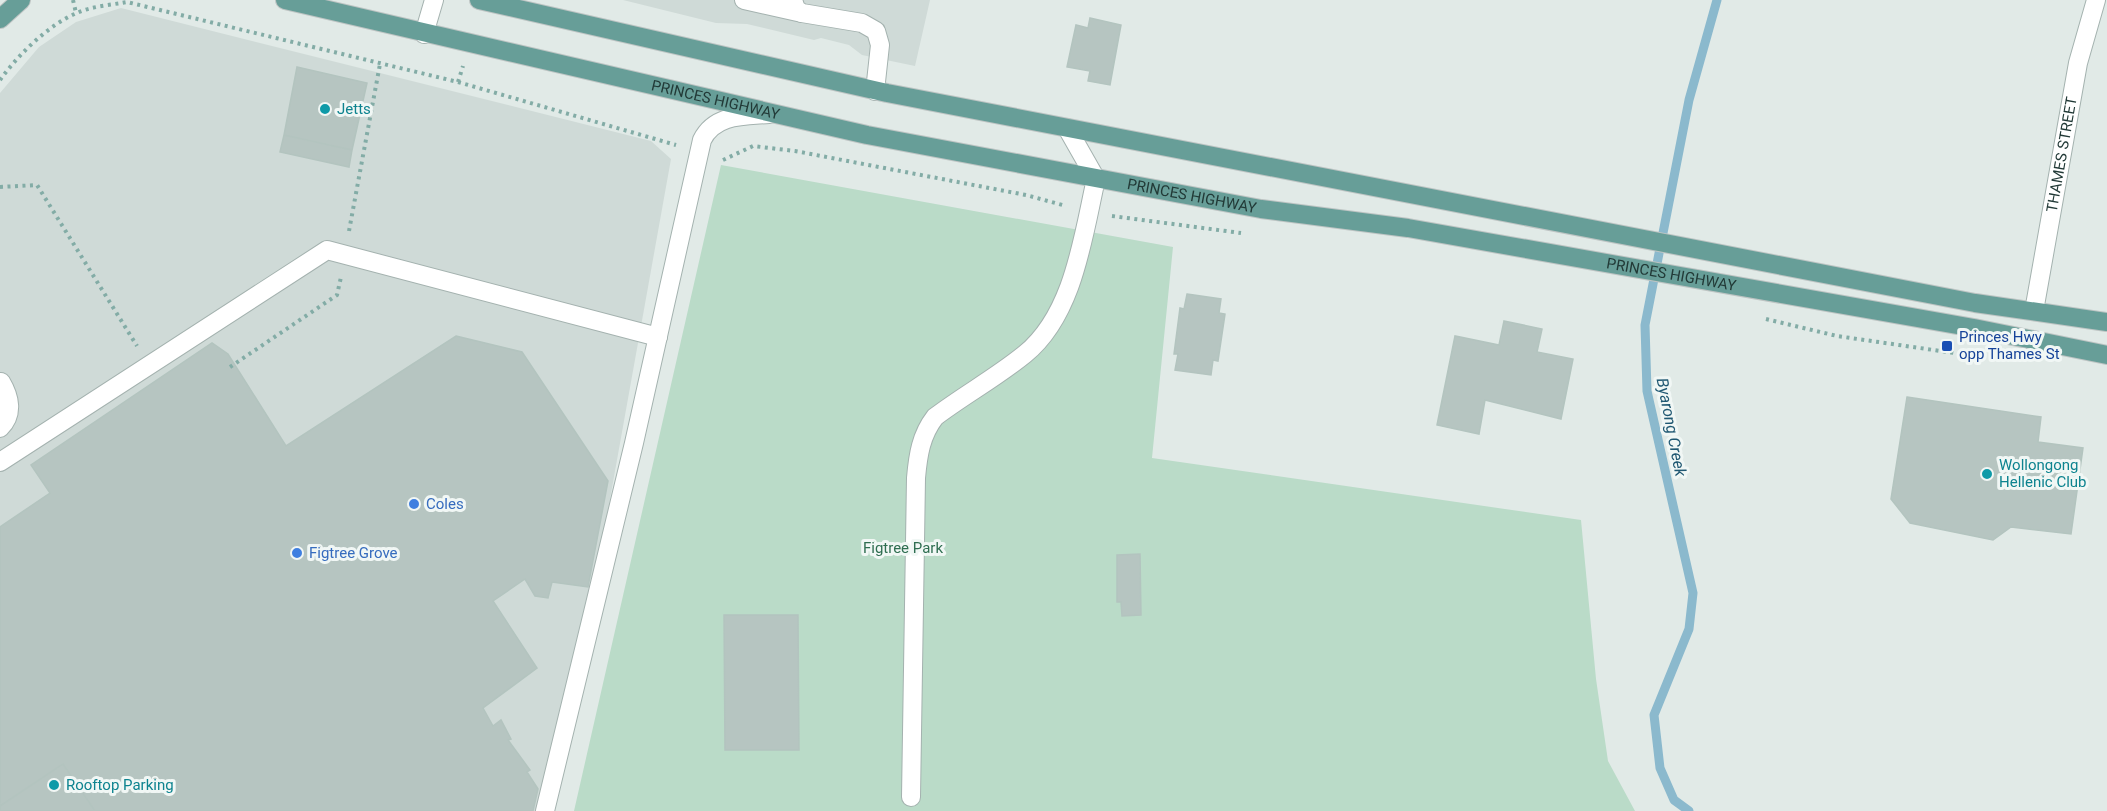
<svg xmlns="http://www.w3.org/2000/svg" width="2107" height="811" viewBox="0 0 2107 811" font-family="Roboto,sans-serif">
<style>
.built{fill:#cfdad7}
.green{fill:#badbc8}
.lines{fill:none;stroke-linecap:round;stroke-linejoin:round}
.stream{stroke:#8bb9cd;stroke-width:9}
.building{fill:#b6c5c1;stroke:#b3c4bf;stroke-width:1.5}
.minor-casing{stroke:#a4b2af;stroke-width:20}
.major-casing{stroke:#bdc4c3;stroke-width:20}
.path{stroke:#83aca6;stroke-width:4;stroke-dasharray:3 4.5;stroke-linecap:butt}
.minor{stroke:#fff;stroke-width:18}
.major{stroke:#679e98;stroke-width:18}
.culture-dot{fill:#0f9aa8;stroke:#f1f7f5;stroke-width:2}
.transit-dot{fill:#1a4fb4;stroke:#f1f7f5;stroke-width:2}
.shop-dot{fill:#3f7fe0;stroke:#f1f7f5;stroke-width:2}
.labels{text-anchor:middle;stroke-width:6;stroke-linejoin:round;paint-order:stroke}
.street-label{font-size:15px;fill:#223a37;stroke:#f1f7f5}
.culture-label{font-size:15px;fill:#0d838f;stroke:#f1f7f5;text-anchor:start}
.transit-label{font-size:15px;fill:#164399;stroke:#f1f7f5;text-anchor:start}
.shop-label{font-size:15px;fill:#366cbe;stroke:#f1f7f5;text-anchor:start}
.park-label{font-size:15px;fill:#2f6e51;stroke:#f1f7f5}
.water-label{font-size:16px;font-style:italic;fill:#205872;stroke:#f1f7f5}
</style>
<rect width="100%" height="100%" fill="#e1eae7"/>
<path class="built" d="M623,0H930L915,66L862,55L849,45L821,38L814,40L747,24L716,23Z
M121,8L651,141L671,159L554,811H0V93L39,47L76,22Z"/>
<path class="green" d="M721,165L1173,247L1152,458L1581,520L1596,679L1608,761L1635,811H574Z"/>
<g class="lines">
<path class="stream" d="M1689,811L1674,800L1660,768L1654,715L1689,629L1693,593L1647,391L1645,325L1689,100L1717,0"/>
</g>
<path class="building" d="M1090,18L1121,25L1110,85L1088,81L1090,71L1067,67L1076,25L1088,28Z
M297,67L367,83L352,150L284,135Z
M284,135L352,150L349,167L280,152Z
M1187,294L1221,299L1219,313L1225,314L1218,361L1213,360L1211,375L1175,370L1178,354H1174L1180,308L1184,309Z
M1504,321L1542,329L1537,352L1573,359L1561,419L1485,400L1479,434L1437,425L1455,336L1499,345Z
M456,336L522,352L608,481L588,587L552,582L548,598L535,596L525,579L493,601L537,668L483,708L493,726L501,720L511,739L508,740L530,770L527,772L538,789L533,811H95L63,764L0,806V527L50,493L31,465L212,343L228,354L286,446Z
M1907,397L2041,417L2038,442L2083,448L2071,534L2011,527L1993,540L1910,523L1891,499Z
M1140,554L1141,615L1122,616L1121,602H1117V555Z
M724,615H798L799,750H725Z
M63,764L95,811H0V806Z"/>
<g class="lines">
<defs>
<g id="minor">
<path d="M744,0L802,13"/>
<path d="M793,0L796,9L802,13L862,23L876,31L880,45L875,91"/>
<path d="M424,34L434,0"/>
<path id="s1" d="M2034,311L2078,63L2096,0"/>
<path d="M0,428C14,414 10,397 1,382"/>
<path d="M0,462L327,250L658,337"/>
<path d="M911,797L916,478C918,455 921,435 935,417C964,395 997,377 1025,354C1074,314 1083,236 1096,179L1067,128"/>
<path d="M545,811L634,443L702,140C715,114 744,116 769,114"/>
</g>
<g id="major">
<path id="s2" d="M285,0L867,135L1261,209L1408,228L1974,328L2107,355"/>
<path d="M479,0L887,93L1975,303L2107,322"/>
<path d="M0,19L21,0"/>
</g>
</defs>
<use href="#minor" class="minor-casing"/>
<use href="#major" class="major-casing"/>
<path class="path" d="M73,0L76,13
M0,80C18,55 48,25 77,13C92,6 111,5 127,2L458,82L676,145
M458,82L463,66
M723,160L753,146L795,151L1026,195L1066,206
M0,187L37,185L137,346
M1112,216L1241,233
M349,231L380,64
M1766,319L1837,336L1968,355
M230,367L337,295L341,277"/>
<use href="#minor" class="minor"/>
<use href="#major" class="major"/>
</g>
<g class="culture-dot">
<circle cx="325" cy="109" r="6"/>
<circle cx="1987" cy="474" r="6"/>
<circle cx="54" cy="785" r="6"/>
</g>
<rect class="transit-dot" x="1941" y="340" width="12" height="12" rx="3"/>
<g class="shop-dot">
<circle cx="414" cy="504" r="6"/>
<circle cx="297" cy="553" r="6"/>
</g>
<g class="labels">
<g class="street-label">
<text dy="5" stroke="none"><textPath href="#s2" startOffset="442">PRINCES HIGHWAY</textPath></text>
<text dy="5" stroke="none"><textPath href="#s1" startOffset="159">THAMES STREET</textPath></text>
<text dy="5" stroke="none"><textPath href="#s2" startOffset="928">PRINCES HIGHWAY</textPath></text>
<text dy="5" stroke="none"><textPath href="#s2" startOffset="1414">PRINCES HIGHWAY</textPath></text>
</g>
<g class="culture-label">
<text x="337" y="114">Jetts</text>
<text x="1999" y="470">Wollongong<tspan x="1999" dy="17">Hellenic Club</tspan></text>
<text x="66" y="790">Rooftop Parking</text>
</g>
<g class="transit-label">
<text x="1959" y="342">Princes Hwy<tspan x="1959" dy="17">opp Thames St</tspan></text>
</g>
<g class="shop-label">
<text x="426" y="509">Coles</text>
<text x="309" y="558">Figtree Grove</text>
</g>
<g class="park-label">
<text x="903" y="553">Figtree Park</text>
</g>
<g class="water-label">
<text transform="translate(1672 427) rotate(79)" y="6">Byarong Creek</text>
</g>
</g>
</svg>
